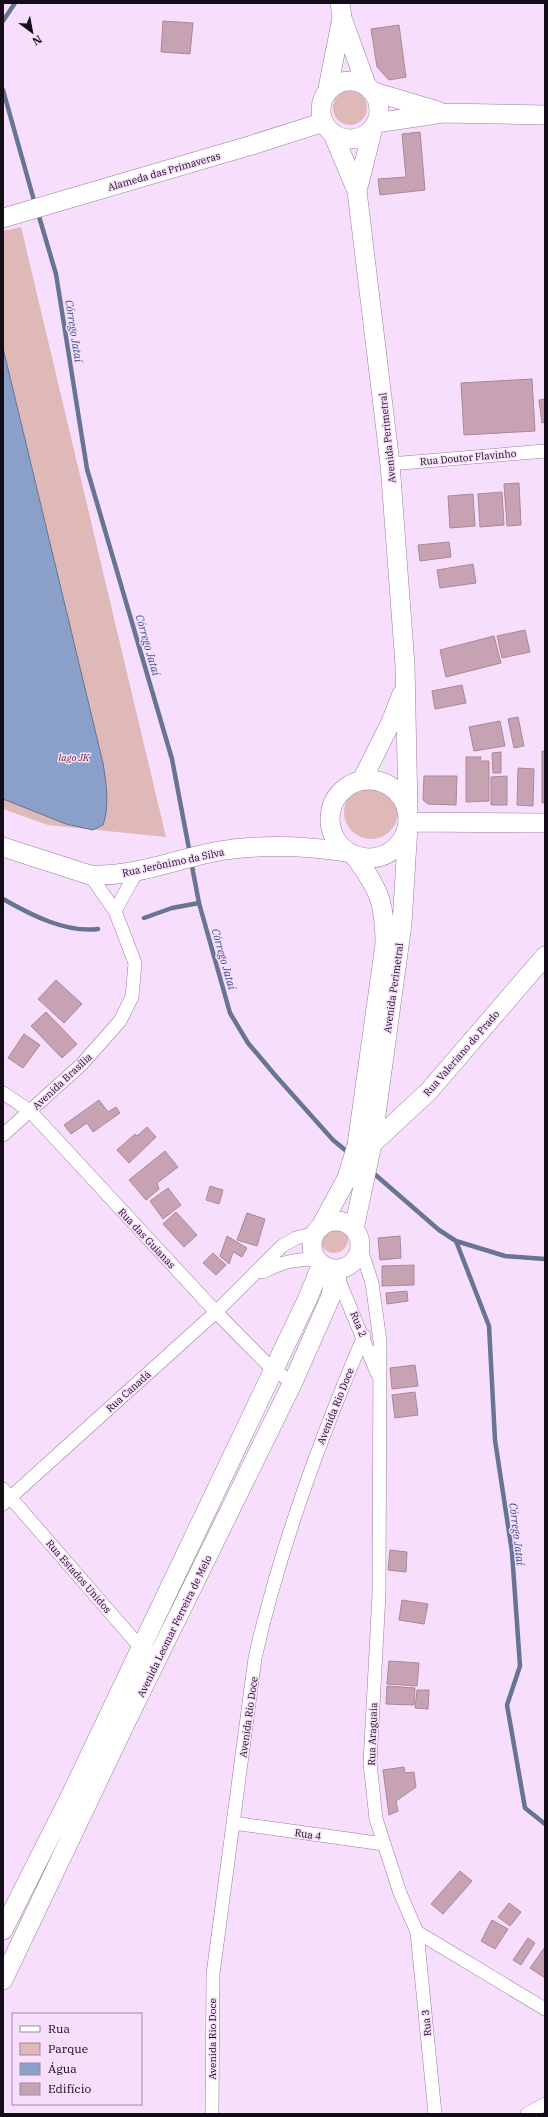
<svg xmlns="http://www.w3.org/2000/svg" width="548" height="2117" viewBox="0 0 548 2117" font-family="'IBM Plex Serif',serif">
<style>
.green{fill:#dfb8b8}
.water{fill:#8aa0c8;stroke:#677493}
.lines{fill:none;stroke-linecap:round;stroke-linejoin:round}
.stream{stroke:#677493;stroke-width:4.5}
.building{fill:#c7a2b2;stroke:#ab8797}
.street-casing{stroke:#977f9c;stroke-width:14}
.secondary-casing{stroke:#977f9c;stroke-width:20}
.street{stroke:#fff;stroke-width:13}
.secondary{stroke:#fff;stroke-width:19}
.labels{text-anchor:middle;stroke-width:3;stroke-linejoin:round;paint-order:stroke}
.street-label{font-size:10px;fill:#140c16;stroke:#f8defd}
.park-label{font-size:10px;font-style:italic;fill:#6f2d31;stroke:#f8defd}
.water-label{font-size:11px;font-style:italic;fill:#355185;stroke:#f8defd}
</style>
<rect width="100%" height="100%" fill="#f8defd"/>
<path class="green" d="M333 108a17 17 0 1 1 34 0a17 17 0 1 1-34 0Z
M21,227L166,837L48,825L3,809V231Z
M344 812a27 27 0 1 1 54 0a27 27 0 1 1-54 0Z
M320 1239a14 14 0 1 1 28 0a14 14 0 1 1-28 0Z"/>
<path class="water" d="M3,348L103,763C106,782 110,806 103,825L93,830L66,824L3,799Z"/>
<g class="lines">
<path class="stream" d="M3,21L15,3
M3,90L35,204
M38,213L56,274L87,469L172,759L190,854
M191,861L199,903L230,1013L248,1043L275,1075L333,1140L350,1154
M3,899C31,915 66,933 98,929
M144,918L172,908L199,903
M371,1171L439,1230L456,1241L505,1256L545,1259
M456,1241L489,1326L495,1440L512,1552L520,1666L507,1705L525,1808L545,1824"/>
</g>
<path class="building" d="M163,21L193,23L190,54L161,52Z
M399,25L406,77L389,80L377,67L371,29Z
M420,132L425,190L380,195L378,179L406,177L402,134Z
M532,379L535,431L464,435L461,383Z
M545,399V422L542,423L539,400Z
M519,483L521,525L507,526L504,484Z
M502,492L504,525L480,527L478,494Z
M473,494L475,526L450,528L448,496Z
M449,542L451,557L420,561L418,545Z
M473,564L476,583L440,588L437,570Z
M525,630L530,652L502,658L497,636Z
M494,636L501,663L446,677L440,650Z
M462,685L466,703L435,709L432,691Z
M518,717L524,746L514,748L508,719Z
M500,721L505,746L474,751L469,727Z
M542,751H545V803H542Z
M501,752V773H493L492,753Z
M466,757H481L480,761H489V801L466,802Z
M518,768L534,769L533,806L517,805Z
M424,776H457L456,805L428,804L423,800Z
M507,776V805H491V777Z
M56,980L82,1004L64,1023L38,999Z
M46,1012L77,1044L62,1058L31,1026Z
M24,1034L40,1045L23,1068L8,1058Z
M99,1100L108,1112L116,1107L120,1113L93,1132L87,1123L71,1134L64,1125Z
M147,1127L156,1137L129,1163L117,1150L135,1134L137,1136Z
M165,1151L178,1167L157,1183L159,1189L146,1200L129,1180Z
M210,1186L223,1190L219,1204L206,1200Z
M168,1188L181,1205L163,1219L150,1201Z
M176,1212L197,1235L184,1247L163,1224Z
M247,1213L265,1219L257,1246L237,1240Z
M227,1236L247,1248L242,1257L233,1252L229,1264L220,1256Z
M400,1236L401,1258L380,1260L378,1238Z
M213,1253L226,1265L216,1275L203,1263Z
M414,1265V1285L382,1286V1266Z
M407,1291L408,1301L387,1304L386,1293Z
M415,1365L418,1386L392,1389L390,1368Z
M415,1392L418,1415L395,1418L392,1395Z
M390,1550L407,1552L406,1572L388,1570Z
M402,1600L428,1604L424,1624L399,1620Z
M389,1661L419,1663L417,1686L387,1684Z
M387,1686L415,1688L414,1705L386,1704Z
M417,1690H429L428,1709L415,1708Z
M404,1767L405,1773L414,1772L416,1787L396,1801L398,1811L389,1815L383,1770Z
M460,1871L472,1881L443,1914L431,1904Z
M509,1903L521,1912L510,1926L498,1917Z
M492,1920L508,1929L495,1949L481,1941Z
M528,1938L535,1943L521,1965L513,1960Z
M545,1947V1978L530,1968Z"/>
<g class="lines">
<defs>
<path id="street" d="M390,464L545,451
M115,911L137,871
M3,1093L30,1111L216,1312L273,1370L293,1382
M3,1135L81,1065L120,1021L132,997L135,963L115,911L90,875
M360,1246L372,1283L380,1341L379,1594L370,1763L376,1819L400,1893L417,1932L545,2009
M339,1270L340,1283L377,1373
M263,1272C281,1262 296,1259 317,1259
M3,1489L141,1648L148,1651
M3,1504L216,1312L282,1246L296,1238L315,1233
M233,1823L384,1844
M417,1932L435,2114
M212,2114L213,1974L255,1658C280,1547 319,1441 364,1336
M527,2114L545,2104"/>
<path id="secondary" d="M340,3L342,18L367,87
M321 110a29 29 0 1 1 58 0a29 29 0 1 1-58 0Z
M371,91L438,111
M327,93L342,18
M376,123L443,113L545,115
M333,134L357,191L390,464L405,665L408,811
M357,191L373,128
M3,218L252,145L324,122
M330 819a39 39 0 1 1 78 0a39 39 0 1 1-78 0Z
M362,780L391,722L402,694
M409,822L545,823
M3,847L90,875C135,877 176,859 219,851C261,844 306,846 347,852
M372,1144L429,1091L545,956
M312 1245a24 24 0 1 1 48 0a24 24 0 1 1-48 0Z
M320,1228L347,1178L357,1145L385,944C385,903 379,889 354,855
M354,1229L372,1144L402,924L408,826
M3,1930L68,1801L307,1300L322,1264
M3,1980L125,1724L293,1382L331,1296L336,1269"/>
</defs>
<use href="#street" class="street-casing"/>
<use href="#secondary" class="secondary-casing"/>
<use href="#street" class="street"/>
<use href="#secondary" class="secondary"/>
</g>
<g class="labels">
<g class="street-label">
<text transform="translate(164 171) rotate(-16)" y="4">Alameda das Primaveras</text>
<text transform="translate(387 438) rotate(-96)" y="4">Avenida Perimetral</text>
<text transform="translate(468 457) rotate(-5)" y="4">Rua Doutor Flavinho</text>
<text transform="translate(173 862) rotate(-12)" y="4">Rua Jerônimo da Silva</text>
<text transform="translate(393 988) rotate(-82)" y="4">Avenida Perimetral</text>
<text transform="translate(461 1053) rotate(-49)" y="4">Rua Valeriano do Prado</text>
<text transform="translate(62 1081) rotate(-43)" y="4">Avenida Brasília</text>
<text transform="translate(147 1238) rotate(47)" y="4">Rua das Guianas</text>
<text transform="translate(359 1324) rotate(68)" y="4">Rua 2</text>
<text transform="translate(128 1391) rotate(-42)" y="4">Rua Canadá</text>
<text transform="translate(335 1406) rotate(-68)" y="4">Avenida Rio Doce</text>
<text transform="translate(79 1576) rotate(49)" y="4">Rua Estados Unidos</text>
<text transform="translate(174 1626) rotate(-64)" y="4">Avenida Leomar Ferreira de Melo</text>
<text transform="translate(248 1717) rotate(-82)" y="4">Avenida Rio Doce</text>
<text transform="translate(372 1734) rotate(-88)" y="4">Rua Araguaia</text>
<text transform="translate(308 1834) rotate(8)" y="4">Rua 4</text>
<text transform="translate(426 2023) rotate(-96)" y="4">Rua 3</text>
<text transform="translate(212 2039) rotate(-90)" y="4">Avenida Rio Doce</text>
</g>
<g class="park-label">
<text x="74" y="761">lago JK</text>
</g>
<g class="water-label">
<text transform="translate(74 331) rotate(81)" y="4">Córrego Jataí</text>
<text transform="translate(148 645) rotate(74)" y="4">Córrego Jataí</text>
<text transform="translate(224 959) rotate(74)" y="4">Córrego Jataí</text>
<text transform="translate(517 1534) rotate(83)" y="4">Córrego Jataí</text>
</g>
</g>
<rect width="548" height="2117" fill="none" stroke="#140c16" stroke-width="8"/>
<rect x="12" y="2013" width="130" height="92" fill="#f8defd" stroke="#9d8aa1"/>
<rect x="20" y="2026" width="20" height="6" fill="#ffffff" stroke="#9d8aa1"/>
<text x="48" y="2033" font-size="12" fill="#140c16">Rua</text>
<rect x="20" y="2043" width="20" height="12" fill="#dfb8b8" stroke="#9d8aa1"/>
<text x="48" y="2053" font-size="12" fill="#140c16">Parque</text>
<rect x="20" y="2063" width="20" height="12" fill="#8aa0c8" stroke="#9d8aa1"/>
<text x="48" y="2073" font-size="12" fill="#140c16">Água</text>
<rect x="20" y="2083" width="20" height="12" fill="#c7a2b2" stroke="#9d8aa1"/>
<text x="48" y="2093" font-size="12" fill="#140c16">Edifício</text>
<g transform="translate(32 32) rotate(148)" stroke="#f8defd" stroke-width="3" paint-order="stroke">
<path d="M0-3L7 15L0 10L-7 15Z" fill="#140c16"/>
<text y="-6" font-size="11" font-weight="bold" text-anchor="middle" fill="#140c16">N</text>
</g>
</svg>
